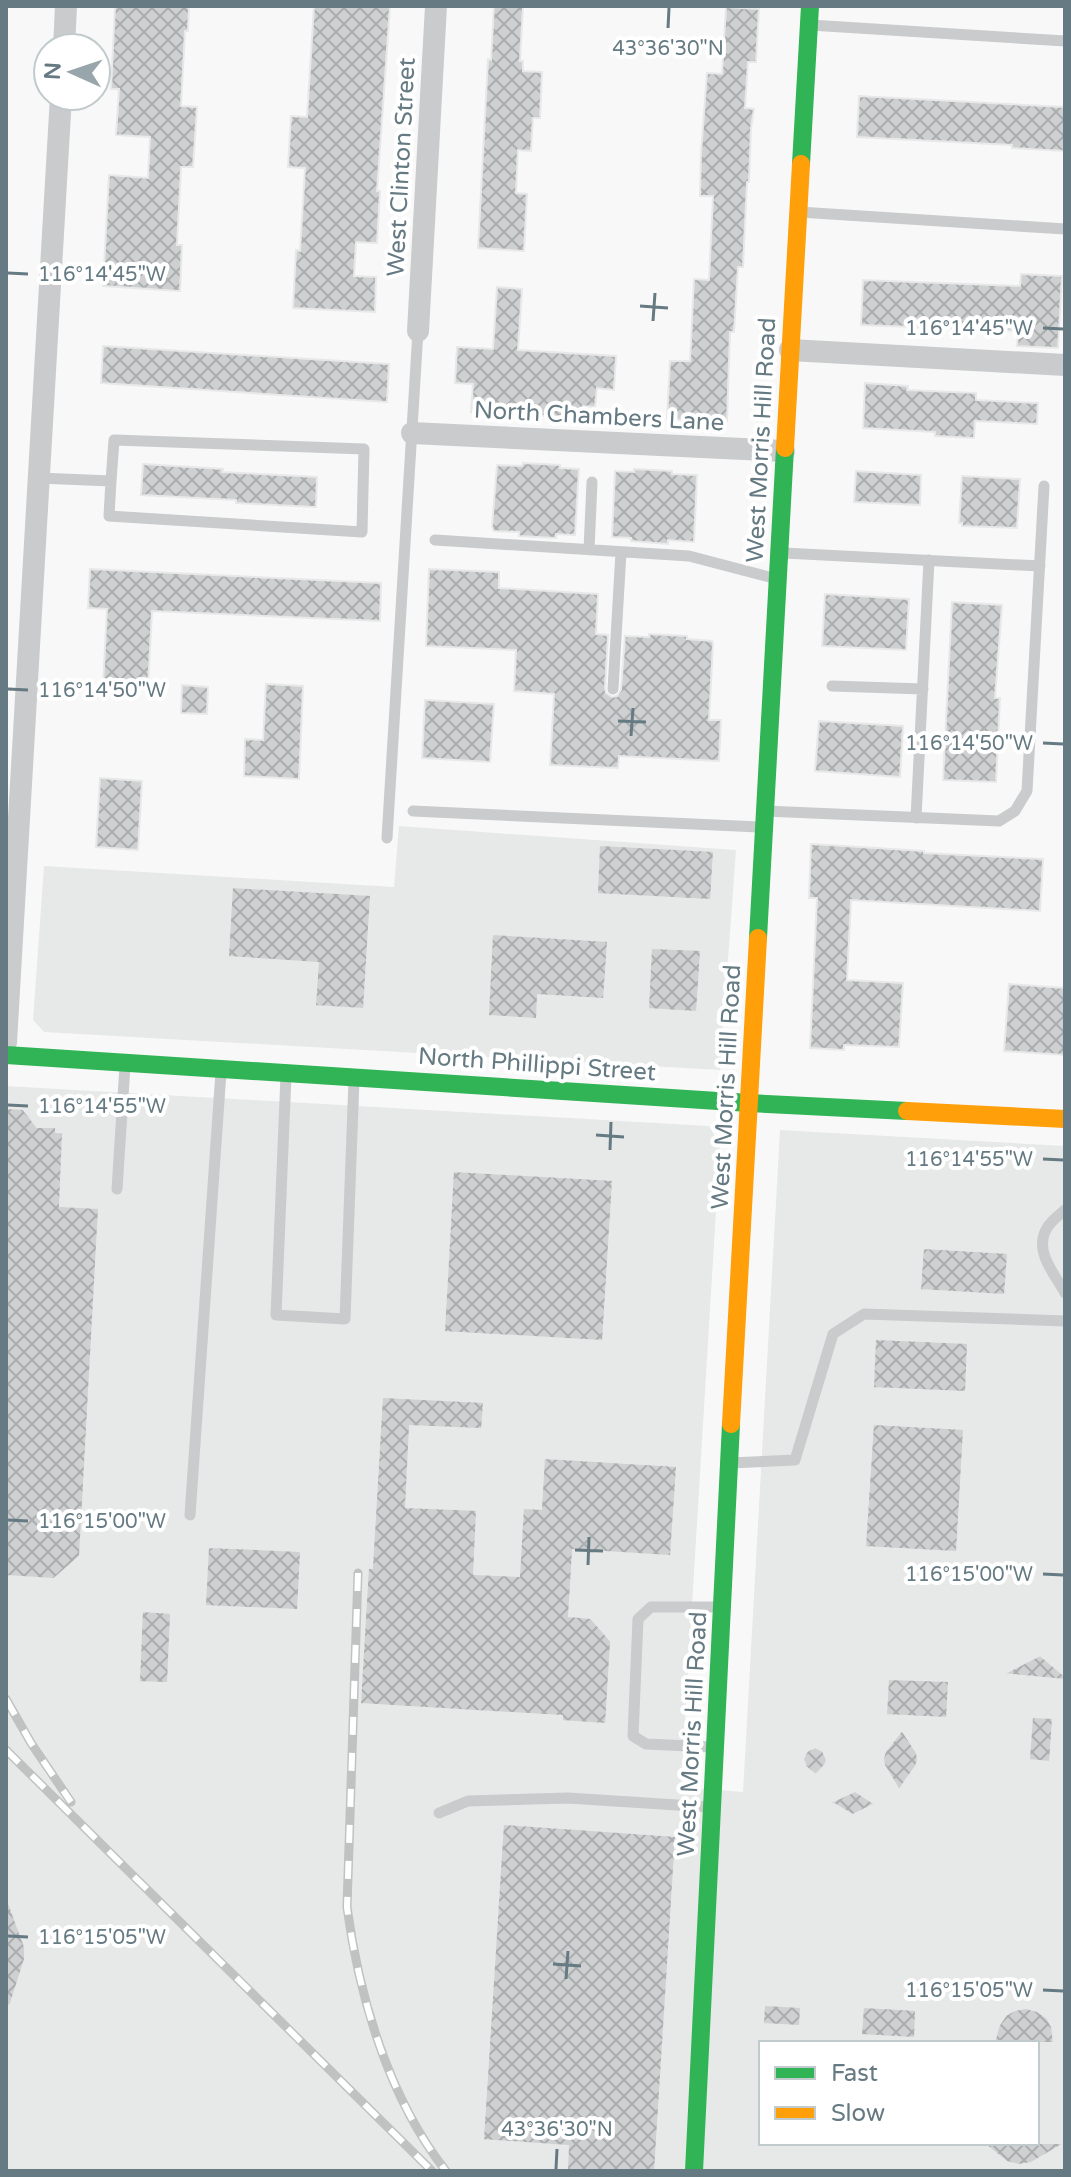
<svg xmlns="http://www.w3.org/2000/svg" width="1071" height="2177" viewBox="0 0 1071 2177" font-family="'Varela Round',sans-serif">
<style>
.built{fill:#e7e9e8;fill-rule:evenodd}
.building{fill:url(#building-cross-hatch);stroke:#e8e8e8;stroke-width:2}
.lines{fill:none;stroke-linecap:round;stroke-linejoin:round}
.lane{stroke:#c9cbcc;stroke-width:11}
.street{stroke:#c9cbcc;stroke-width:22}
.fast{stroke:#30b455;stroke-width:18}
.slow{stroke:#ff9f0a;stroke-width:18}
.rail-casing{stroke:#c0c2c2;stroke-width:9}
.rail{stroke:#fff;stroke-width:6;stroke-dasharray:18;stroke-linecap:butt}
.ticks{fill:none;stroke:#657a82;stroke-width:3}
.labels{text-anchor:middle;stroke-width:8;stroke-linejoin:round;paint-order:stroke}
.street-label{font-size:24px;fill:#657a82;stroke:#fff}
.ticks-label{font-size:20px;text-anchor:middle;fill:#657a82;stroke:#fff;stroke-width:8;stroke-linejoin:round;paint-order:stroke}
</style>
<defs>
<pattern id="building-cross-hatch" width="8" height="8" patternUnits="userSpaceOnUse" patternTransform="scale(2)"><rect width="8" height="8" fill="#ced0d1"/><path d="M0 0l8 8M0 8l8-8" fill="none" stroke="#abaeaf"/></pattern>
</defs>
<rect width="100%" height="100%" fill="#f8f8f8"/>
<path class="built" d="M399,826L736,850L720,1070L44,1032L33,1020L44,866L394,887Z
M6,1086L709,1126L720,1145L681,1787L743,1792L780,1130L1065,1146V2171H6ZM761,2043H1037V2143H761Z"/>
<path class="building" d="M115,6H189L188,31H185L181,106L197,107L193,167H181L177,245H182L180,291L103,286L109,175L148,178L150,137L116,135L119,89H111Z
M314,6H390L377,191H380L377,243L356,242L354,276L376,277L375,312L293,308L296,250L300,251L305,168L288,167L291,116L307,117Z
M494,6H523L520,61H523V71L542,72L540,118H533L531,151L518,150L516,193L527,194L524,251L478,248L488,59L491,60Z
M726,7L759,9L756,62H748L745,108L754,109L751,128L749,182H747L743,267H738L734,332H730L727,422L667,419L670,361H690L694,279L709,280L713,196H700L701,153L707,73L722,74Z
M859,96L1065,107V151L1012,148V145L857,137Z
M1021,274L1062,276L1058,348L1017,346L1018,331L861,325L863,280L1020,286Z
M497,287L522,289L518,350L616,356L614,390L597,388L595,407L583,406V418L471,412L473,384L455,383L457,347L493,349Z
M103,346L389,364L387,402L101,383Z
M865,383L908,386L907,390L976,393V400L1038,403L1037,424L975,421L974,438L935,436V432L863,428Z
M523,463L560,465V468L579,469L575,535L556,534V538L519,536V532L494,531L492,527L497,465L522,466Z
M143,464L223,469L222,472L317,477L316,507L236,503V500L141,495Z
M634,469L672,471V474L697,475L694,542L668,540V544L631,541V538L612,537L615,471L634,472Z
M856,471L921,475L920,505L854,502Z
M962,476L1020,479L1017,528L962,526V523H959Z
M90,569L381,583L380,621L152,611L148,687L103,685L107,609L88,608Z
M429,569L499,572V588L598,594L596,634L608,635L605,688L606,693L612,697L617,696L621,690L625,636L649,637V634L687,636V639L712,641L713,644L709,720H721L719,761L619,756L618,768L550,765L554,694L514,691L516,650L426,646Z
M825,594L909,599L906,650L822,646Z
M952,602L1002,605L995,698H1000L996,782L943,780Z
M266,684L303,686L299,779L244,776L245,739L263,740Z
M182,685L208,687L207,714L181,713Z
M425,700L494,704L490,762L422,758Z
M819,721L903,726L900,777L815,771Z
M100,778L142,781L138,850L96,847Z
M811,844L924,851V853L1043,859L1040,911L851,900L847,980L903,983L899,1047L844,1045V1050L810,1048L817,898H809Z
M599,845L714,851L711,900L597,894Z
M232,887L371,895L364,1009L315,1006L318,963L228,957Z
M492,934L608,941L604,999L538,995L537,1019L488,1016Z
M651,948L701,950L697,1012L648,1009Z
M1009,984L1065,988V1055L1004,1051Z
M6,1108L23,1109L37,1127H56V1132L63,1133L60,1206L99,1208L80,1556L54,1579L6,1576Z
M453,1171L613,1180L603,1341L444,1332Z
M923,1248L1008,1253L1005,1295L920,1290Z
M875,1339L968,1343L966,1392L873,1388Z
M382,1397L484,1402L482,1429L410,1426L406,1507L477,1510L474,1574L519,1576L523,1508L541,1509L544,1458L677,1466L671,1556L573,1550L569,1616L591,1618L611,1641L606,1724L562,1721V1716L360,1704L368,1568H372Z
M873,1424L964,1429L957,1552L865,1547Z
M208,1547L301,1551L298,1610L205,1606Z
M142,1611L171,1613L168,1683L139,1682Z
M1040,1655L1065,1676V1680L1003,1674Z
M888,1679L949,1681L947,1718L886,1715Z
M1032,1717L1053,1718L1050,1762L1029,1760Z
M902,1730L917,1753L918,1760L916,1766L899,1790L884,1765L883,1758L885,1752Z
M815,1747L823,1751L827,1760L825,1765L816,1775L806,1767L803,1759L807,1751Z
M855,1791L875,1804L853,1815L831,1802Z
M503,1824L676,1836L655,2171H567L568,2146L483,2140Z
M6,1901H8L25,1947V1959L10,2006L6,2005Z
M764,2005L801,2007L800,2026L763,2024Z
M863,2007L916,2010L915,2038L861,2035Z
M1026,2008L1037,2011L1047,2018L1052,2027L1054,2043H994L999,2025L1006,2015L1015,2010Z
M983,2143H1065L1031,2163L1019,2165L1007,2162Z"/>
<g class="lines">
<path class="lane" d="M810,25L1065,41
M799,212L1065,229
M39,478L111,481L109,516L362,532L364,449L114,440L111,481
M435,540L689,556L777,579
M589,550L592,482
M784,553L1040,566
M832,686L923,689
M613,689L621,552
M413,811L759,827
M765,811L999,821L1015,811L1027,791L1044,486
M916,818L929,560
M387,838L418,331
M286,1076L276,1315L345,1319L354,1080
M117,1189L125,1066
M1065,1210C1059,1215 1051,1221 1047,1228C1033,1251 1055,1274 1065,1293
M730,1463L795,1460L833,1334L864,1314L1065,1321
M190,1515L221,1072
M711,1747L646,1744L633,1736L638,1619L651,1607H719
M439,1813L468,1801L568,1798L708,1807"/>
<path class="street" d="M64,48L66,6
M418,331L436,6
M790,350L1065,365
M412,433L784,451
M6,1042L61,96"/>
<path class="fast" d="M801,164L810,6
M758,938L785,448
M6,1055L749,1103L907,1111
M694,2171L731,1424"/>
<path class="slow" d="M785,448L801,164
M907,1111L1065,1119
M731,1424L758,938"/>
<defs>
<path id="rail" d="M358,1573L347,1907C359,1997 389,2099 446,2171
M6,1699L31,1743L71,1802
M6,1750L432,2171"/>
</defs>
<use href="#rail" class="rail-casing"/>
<use href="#rail" class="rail"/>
</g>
<path class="ticks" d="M668,28L669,8M8,273L28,274M640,306L668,308M653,321L655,293M1043,328L1063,329M8,689L28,690M618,721L646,722M631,736L633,708M1043,743L1063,744M8,1105L28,1106M596,1135L624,1137M610,1150L611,1122M1043,1159L1063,1160M8,1520L28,1521M575,1550L603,1551M588,1565L589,1537M1043,1574L1063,1575M8,1936L28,1937M553,1964L581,1966M566,1979L568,1951M1043,1990L1063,1991M556,2169L557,2149"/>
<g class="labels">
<g class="street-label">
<text transform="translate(401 167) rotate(-87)" y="8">West Clinton Street</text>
<text transform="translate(599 416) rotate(3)" y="8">North Chambers Lane</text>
<text transform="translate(761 440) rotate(-87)" y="8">West Morris Hill Road</text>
<text transform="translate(537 1064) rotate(4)" y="8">North Phillippi Street</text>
<text transform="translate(726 1087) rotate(-87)" y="8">West Morris Hill Road</text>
<text transform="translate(692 1734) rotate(-87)" y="8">West Morris Hill Road</text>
</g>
</g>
<g class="ticks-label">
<text x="668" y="55">43°36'30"N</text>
<text x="102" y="281">116°14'45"W</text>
<text x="969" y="335">116°14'45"W</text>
<text x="102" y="697">116°14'50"W</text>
<text x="969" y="750">116°14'50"W</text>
<text x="102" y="1113">116°14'55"W</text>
<text x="969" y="1166">116°14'55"W</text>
<text x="102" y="1528">116°15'00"W</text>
<text x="969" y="1581">116°15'00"W</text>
<text x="102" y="1944">116°15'05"W</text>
<text x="969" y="1997">116°15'05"W</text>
<text x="557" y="2136">43°36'30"N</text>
</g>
<rect width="1071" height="2177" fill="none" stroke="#657a82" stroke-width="16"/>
<rect x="759" y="2041" width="280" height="104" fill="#ffffff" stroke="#c1cacd" stroke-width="2"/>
<rect x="775" y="2067" width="40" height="12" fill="#30b455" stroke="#c1cacd" stroke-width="2"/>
<text x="831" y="2081" font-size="24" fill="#657a82">Fast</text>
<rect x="775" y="2107" width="40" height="12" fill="#ff9f0a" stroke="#c1cacd" stroke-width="2"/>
<text x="831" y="2121" font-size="24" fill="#657a82">Slow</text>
<g transform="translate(72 72) rotate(273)"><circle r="38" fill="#ffffff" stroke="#c1cacd" stroke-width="2"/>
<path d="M0-6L14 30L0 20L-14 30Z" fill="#98a6ab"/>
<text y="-12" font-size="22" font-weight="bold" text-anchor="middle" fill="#657a82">N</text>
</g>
</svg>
